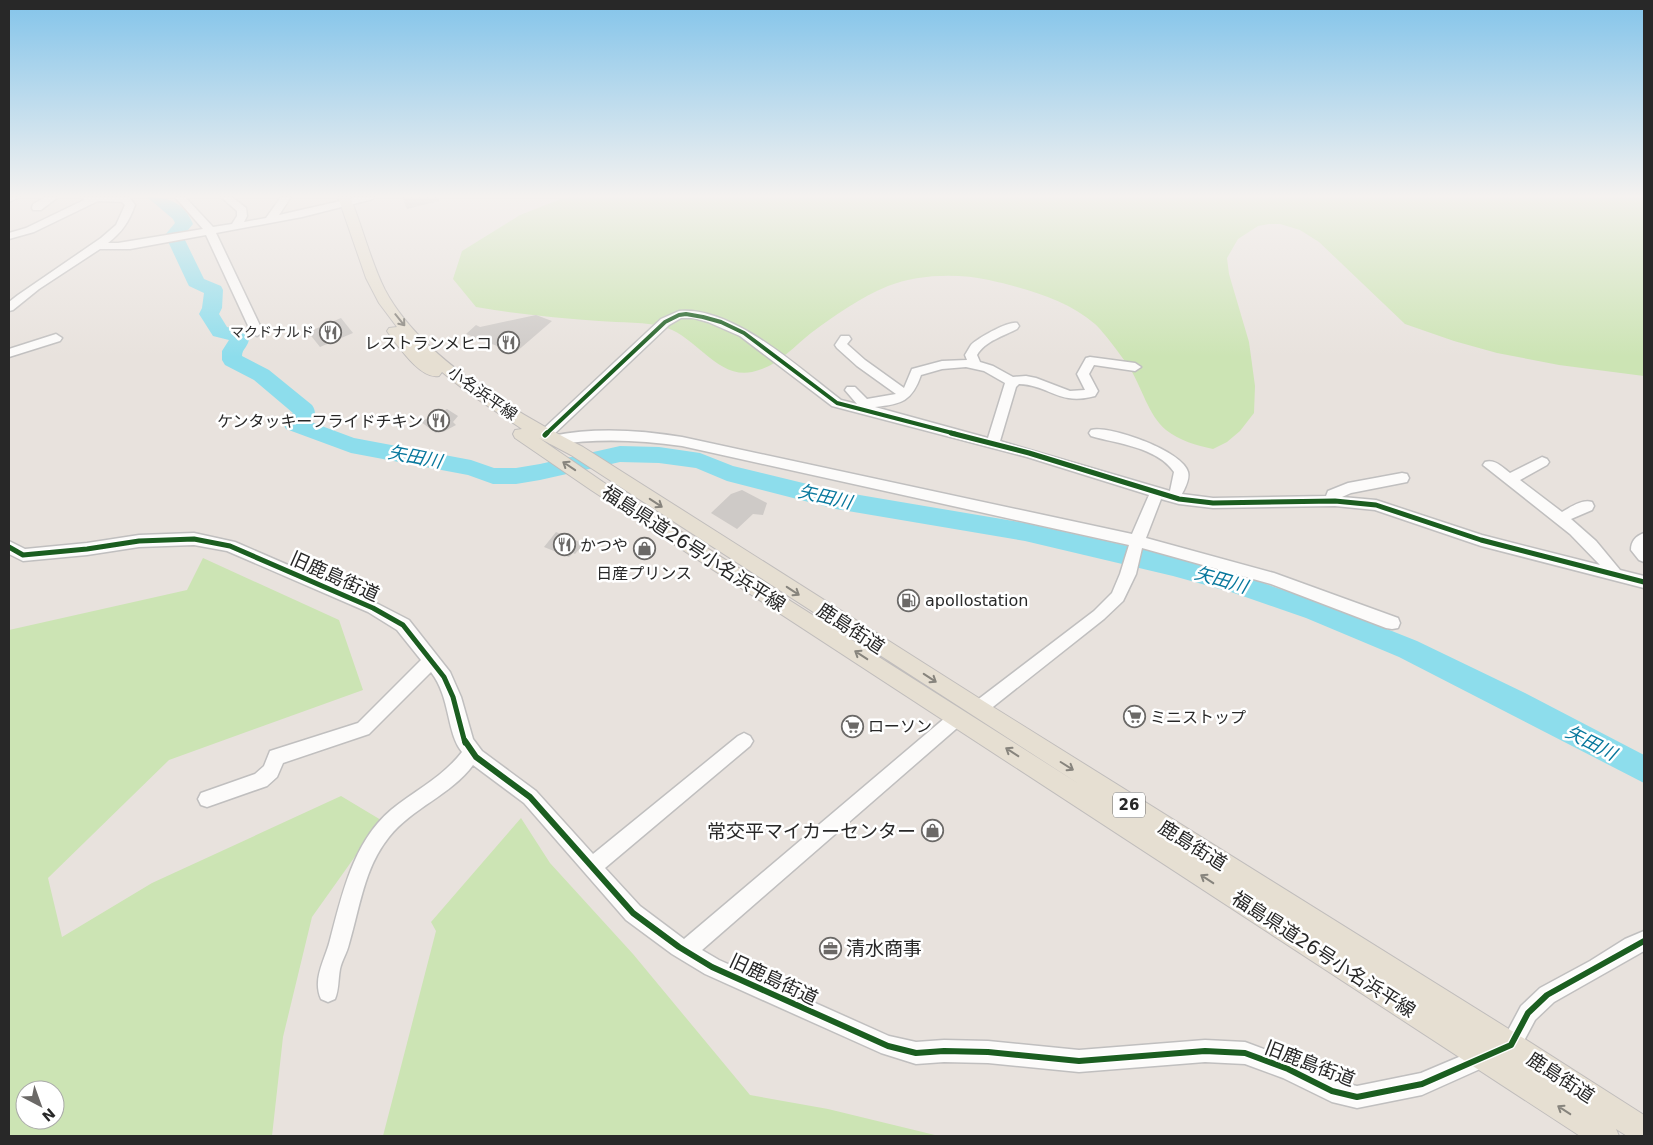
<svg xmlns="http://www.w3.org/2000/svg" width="1653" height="1145" viewBox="0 0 1653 1145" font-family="'DejaVu Sans','Noto Sans JP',sans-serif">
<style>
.green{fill:#cce4b4;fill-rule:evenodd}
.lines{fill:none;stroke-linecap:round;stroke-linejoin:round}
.river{fill:#8dddec;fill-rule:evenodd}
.building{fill:#cecac7}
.minor-casing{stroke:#c0bfbf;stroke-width:3}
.major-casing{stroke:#c0bdbc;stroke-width:2}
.minor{fill:#fcfbfa;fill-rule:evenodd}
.major{fill:#e6dfd2;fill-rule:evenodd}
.cycleway-far2-casing{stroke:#fff;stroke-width:6}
.cycleway-far1-casing{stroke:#fff;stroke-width:8}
.cycleway-casing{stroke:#fff;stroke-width:9}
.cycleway-far2{stroke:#1b5e20;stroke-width:4}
.cycleway-far1{stroke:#1b5e20;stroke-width:5}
.cycleway{stroke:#1b5e20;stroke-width:6}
.oneway{stroke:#87847d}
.labels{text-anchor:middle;stroke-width:5;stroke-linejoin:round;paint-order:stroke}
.far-poi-label{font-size:14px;fill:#282828;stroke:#fff;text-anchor:end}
.shield{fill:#fff;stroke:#686868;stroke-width:1}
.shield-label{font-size:15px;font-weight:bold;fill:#282828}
.poi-label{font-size:16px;fill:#282828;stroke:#fff;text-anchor:start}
.street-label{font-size:16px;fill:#282828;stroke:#fff}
.water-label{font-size:18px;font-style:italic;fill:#08789d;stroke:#fff}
.near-street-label{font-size:19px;fill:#282828;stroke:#fff}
.near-poi-label{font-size:19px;fill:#282828;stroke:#fff;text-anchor:end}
</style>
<rect width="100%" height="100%" fill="#e8e2dd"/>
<path class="green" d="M566,197H1644V376L1559,365L1497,353L1454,341L1405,324L1319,242L1300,230L1280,224H1269L1258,226L1238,239L1227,258L1229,274L1249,342L1255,386L1254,413L1240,431L1227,442L1213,449C1196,445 1180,441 1166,430C1148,415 1142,387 1129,367C1123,358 1103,331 1095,324C1067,299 1024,288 989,280C959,273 917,274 888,286C861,297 834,316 811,333C792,348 777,367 752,372C718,379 697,338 667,328C646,321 621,323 599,321C558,318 517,314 476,307L453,279L462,251L520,215Z
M203,558L339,620L363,690L169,760L48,878L62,937L152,883L341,796L381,820L312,917L283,1037L272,1136H9V630L187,590ZM25,1090H55V1120H25Z
M521,818L550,863L633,954L750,1095L828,1109L939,1136H383L436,931L431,922Z"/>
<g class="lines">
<path class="river" d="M147,197C168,197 184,202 193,224L183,236L204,279L221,286L223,290L222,308L219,314L227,327L240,330L249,338C249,346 242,349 242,356L269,370L312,405C316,411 316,416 311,422L354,438L471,460L494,468H516L540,464L620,446L659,447L700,453L733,466L836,491L1025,523L1173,556L1234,573L1324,604L1417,641L1525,693L1644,755V783L1399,657L1306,618L1231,592L1173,576L1025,541L836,509L727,481L696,468L659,463L620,462L540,480L516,484H493L468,475L351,453L286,429L283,424L293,413L254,380L225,365L222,360V351L229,340L213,336L199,314L202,308L204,293L189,286L187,282L165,235L175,223L173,219Z"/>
</g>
<path class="building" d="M402,197H439V201L407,209Z
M536,315L552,321L515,353L466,334L476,325L480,327Z
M341,318L353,333L320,347L308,332Z
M447,409L458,416L453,422L456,425L443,432L440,430L436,433L421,422L441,410L443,411Z
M742,490L767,503L763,515L753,514L737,529L711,513L731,494Z
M556,532L582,543L581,544L583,545L575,554L573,553L569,557L544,547Z"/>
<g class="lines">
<defs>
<path id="minor" d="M9,197H20L9,202Z
M46,197H58L41,210H33L32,208L33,204Z
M81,197H129L135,205C129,222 122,232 108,243H118L203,229L175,197H185L213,227L232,224L237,216V211L221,197H232L246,208L247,216L244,222L266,218L281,197H291L279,215L358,197H374L373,199L302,217L216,233L263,332L257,336L251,332L206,235L130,249H100L39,289L13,310L9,311V302L18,295L101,238L116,225L125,205L122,202L98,201L34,232L9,239V233L26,228L84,200Z
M679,311C733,306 800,369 841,400L857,404L845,390L847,387H855L867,399L896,394L857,366L837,348L835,345L841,336H849L851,339L847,344L865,360L904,388L912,369L942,361L967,360L965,355C967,352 969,348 971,345C978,338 1008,321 1017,323L1019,326L1017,329C1004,336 985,341 977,355L980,362L993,366L1013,377L1026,376L1036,378L1070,391L1085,390L1077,374L1086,358L1090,357L1135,363L1141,367L1135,371L1094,365L1089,374L1098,391L1095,396C1058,406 1050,385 1019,384L1016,387L1000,441L1170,491L1174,472C1157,447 1118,444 1091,436L1089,433L1091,430C1109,425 1183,451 1188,472C1190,479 1185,488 1182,494L1213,498L1326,496L1328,491L1348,483L1402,473L1407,474L1409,478L1407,482L1351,493L1342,497L1376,500L1482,535L1600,565L1570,534L1483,465L1485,462C1495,459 1502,467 1510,473L1542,457L1547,459L1549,462L1547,465L1520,480L1562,512C1571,507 1582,499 1592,502L1594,506L1592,510L1571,519L1596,541L1620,570L1644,576V588L1481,546L1375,510L1335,506L1213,508L1179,504L1161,499L1146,538L1274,573L1398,618L1400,623L1398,628L1392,629L1386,628L1271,584L1142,548L1136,574L1123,601L1104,619L984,714L978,716L972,714L970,709L972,704L1094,611L1112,593L1120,574L1129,545L682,446C639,440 598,438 554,445L549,443L548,439L540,438L538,435L540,432L661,319ZM681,318H694L708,322L740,336L832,406L1027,457L1149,495L1132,534L682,437C639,430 595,427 552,436L669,325ZM966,367L984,371L1005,383L988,438L875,407C902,404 912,401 921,375L942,369Z
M56,334L62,338L60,341L9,357V349Z
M194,533L235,542L378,604L409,620L450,672L461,697L473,739L482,751L536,791L593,854L738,736L744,733L750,736L753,741L750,746L605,868L640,906L684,939L952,712L958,710L964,712L966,717L964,722L702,950L719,960L889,1036L916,1042L944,1040L988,1041L1079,1050L1205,1040L1245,1042L1296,1061L1334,1081L1357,1086L1421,1073L1504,1038L1521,1006L1540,988L1590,961L1625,939L1644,931V951L1554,1002L1535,1020L1518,1052L1422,1095L1357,1108L1332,1102L1283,1078L1245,1064L1205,1062L1079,1072L988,1063L944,1062L916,1064L881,1053L705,974L672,954L626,920L524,803L473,765C451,795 412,808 389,837C364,868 360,907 349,944C347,953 342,960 340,969C338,980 339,989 335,999L328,1002L321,999C312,979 325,960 330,940C342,895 353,842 391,810C414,791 443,777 462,752C446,732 451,698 431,672L369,734L283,763L277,777L267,786L207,807L201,805L198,799L201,793L255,774L264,766L270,751L358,723L421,660L397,630L368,612L227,551L194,545L139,547L87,555L23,561L9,554V541L25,549L87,543L139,535Z
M1644,533V562L1639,560L1631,550C1631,541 1636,536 1644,533Z"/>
<path id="major" d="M338,197H350C363,228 370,260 385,290C421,358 516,413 583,447L985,702L1520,1036L1644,1115V1136H1627L1616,1129L1619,1136H1580L591,490L515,438L513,434L515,430L522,429L467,392L442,372L439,376C421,380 399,347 389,334L387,331L389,328L397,327L379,303L366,278ZM539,438L571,455L1079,784L603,482Z"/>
</defs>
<use href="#minor" class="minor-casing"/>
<use href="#major" class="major-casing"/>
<use href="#minor" class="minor"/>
<use href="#major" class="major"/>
<defs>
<path id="cycleway-far2" d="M546,434L665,322L679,315L686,314L703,317L721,322L744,333L837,403L956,434"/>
<path id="cycleway-far1" d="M951,433L1029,453L1179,499L1213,503L1335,501L1376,505L1481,540L1644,582
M545,435L547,433
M9,547L23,555L87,549L139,541L194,539L230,546L373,608L403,625L444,677L453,697L465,743"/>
<path id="cycleway" d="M465,741L476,757L530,797L633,913L679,947L712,967L888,1046L916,1053L944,1051L988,1052L1079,1061L1205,1051L1245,1053L1288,1069L1332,1091L1357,1097L1422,1084L1511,1045L1528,1013L1547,995L1644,941"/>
</defs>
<use href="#cycleway-far2" class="cycleway-far2-casing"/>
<use href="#cycleway-far1" class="cycleway-far1-casing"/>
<use href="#cycleway" class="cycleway-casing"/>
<use href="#cycleway-far2" class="cycleway-far2"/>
<use href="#cycleway-far1" class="cycleway-far1"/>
<use href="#cycleway" class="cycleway"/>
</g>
<defs><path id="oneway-shaft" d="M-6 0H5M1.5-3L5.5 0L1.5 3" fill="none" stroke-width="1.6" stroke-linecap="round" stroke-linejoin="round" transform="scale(1.25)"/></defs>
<g class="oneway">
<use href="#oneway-shaft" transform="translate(400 320) rotate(51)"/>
<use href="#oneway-shaft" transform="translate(569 466) rotate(-146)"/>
<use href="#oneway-shaft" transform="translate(656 503) rotate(33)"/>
<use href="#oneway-shaft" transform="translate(793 591) rotate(33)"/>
<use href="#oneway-shaft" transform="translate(861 655) rotate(-147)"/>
<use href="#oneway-shaft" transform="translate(930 678) rotate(33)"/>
<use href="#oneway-shaft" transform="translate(1012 752) rotate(-147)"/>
<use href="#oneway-shaft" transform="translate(1067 766) rotate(32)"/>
<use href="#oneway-shaft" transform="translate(1207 879) rotate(-147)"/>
<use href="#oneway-shaft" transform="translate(1564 1110) rotate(-147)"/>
</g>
<linearGradient id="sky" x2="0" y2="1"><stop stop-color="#83c4ea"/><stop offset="0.55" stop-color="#f5f2f0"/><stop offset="1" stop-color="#f5f2f0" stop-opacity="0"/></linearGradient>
<rect width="1653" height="357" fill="url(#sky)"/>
<defs>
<symbol id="restaurant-ring" viewBox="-11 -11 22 22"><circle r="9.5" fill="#fff" stroke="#6b6967" stroke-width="1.5"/><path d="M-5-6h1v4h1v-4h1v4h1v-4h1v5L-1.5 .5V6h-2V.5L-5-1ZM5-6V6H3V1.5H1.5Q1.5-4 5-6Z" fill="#6b6967"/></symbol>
<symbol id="shop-ring" viewBox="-11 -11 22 22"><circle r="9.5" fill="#fff" stroke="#6b6967" stroke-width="1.5"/><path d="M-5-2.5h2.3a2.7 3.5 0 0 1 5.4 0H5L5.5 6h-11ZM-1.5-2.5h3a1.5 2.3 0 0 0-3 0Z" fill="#6b6967"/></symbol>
<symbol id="fuel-ring" viewBox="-11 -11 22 22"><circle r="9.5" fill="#fff" stroke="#6b6967" stroke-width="1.5"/><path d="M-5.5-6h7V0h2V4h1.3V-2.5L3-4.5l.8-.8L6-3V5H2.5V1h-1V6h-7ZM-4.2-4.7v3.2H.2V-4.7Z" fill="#6b6967"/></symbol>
<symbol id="supermarket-ring" viewBox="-11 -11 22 22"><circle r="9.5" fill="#fff" stroke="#6b6967" stroke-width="1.5"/><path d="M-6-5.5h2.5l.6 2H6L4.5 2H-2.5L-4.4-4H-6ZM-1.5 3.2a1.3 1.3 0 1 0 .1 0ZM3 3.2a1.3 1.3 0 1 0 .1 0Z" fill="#6b6967"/></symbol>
<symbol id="office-ring" viewBox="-11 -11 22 22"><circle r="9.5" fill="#fff" stroke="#6b6967" stroke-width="1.5"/><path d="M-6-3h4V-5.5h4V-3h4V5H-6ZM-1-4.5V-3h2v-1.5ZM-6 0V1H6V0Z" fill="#6b6967"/></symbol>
</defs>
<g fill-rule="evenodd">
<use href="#restaurant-ring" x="318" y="320" width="25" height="25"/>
<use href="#restaurant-ring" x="496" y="330" width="25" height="25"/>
<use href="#restaurant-ring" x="426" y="408" width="25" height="25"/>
<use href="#restaurant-ring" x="552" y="532" width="25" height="25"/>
<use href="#shop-ring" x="632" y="536" width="25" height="25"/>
<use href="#fuel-ring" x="896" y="588" width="25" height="25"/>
<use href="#supermarket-ring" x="1122" y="704" width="25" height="25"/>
<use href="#supermarket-ring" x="840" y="714" width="25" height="25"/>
<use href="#shop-ring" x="920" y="818" width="25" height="25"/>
<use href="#office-ring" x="818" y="936" width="25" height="25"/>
</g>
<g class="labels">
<g class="far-poi-label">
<text x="314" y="337">マクドナルド</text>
</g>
<rect class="shield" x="1113" y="792.5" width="32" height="25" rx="4"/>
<g class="shield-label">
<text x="1129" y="810">26</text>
</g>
<g class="poi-label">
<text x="492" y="349" text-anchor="end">レストランメヒコ</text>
<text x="423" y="427" text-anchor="end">ケンタッキーフライドチキン</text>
<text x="580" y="551">かつや</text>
<text x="644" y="579" text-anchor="middle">日産プリンス</text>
<text x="925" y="606">apollostation</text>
<text x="1150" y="723">ミニストップ</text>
<text x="868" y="732">ローソン</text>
</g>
<g class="street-label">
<text transform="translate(483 393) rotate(35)" y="6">小名浜平線</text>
</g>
<g class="water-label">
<text transform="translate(415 457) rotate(11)" y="6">矢田川</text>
<text transform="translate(825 497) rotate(13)" y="6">矢田川</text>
<text transform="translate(1221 580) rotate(16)" y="6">矢田川</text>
<text transform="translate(1591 743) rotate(27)" y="6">矢田川</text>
</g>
<g class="near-street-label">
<text transform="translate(694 548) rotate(33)" y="7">福島県道26号小名浜平線</text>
<text transform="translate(335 576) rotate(24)" y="7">旧鹿島街道</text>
<text transform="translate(851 628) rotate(33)" y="7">鹿島街道</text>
<text transform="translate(1193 845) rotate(32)" y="7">鹿島街道</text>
<text transform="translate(1324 954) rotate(33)" y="7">福島県道26号小名浜平線</text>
<text transform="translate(774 979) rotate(25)" y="7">旧鹿島街道</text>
<text transform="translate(1310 1063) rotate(21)" y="7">旧鹿島街道</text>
<text transform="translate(1561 1077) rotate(33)" y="7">鹿島街道</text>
</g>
<g class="near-poi-label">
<text x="916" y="838">常交平マイカーセンター</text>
<text x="846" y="955" text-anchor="start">清水商事</text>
</g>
</g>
<rect width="1653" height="1145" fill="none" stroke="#282828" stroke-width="20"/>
<g transform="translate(40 1105) rotate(139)"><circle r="24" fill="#ffffff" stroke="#a9a9a9"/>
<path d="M0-4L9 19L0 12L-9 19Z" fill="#6b6967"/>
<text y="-8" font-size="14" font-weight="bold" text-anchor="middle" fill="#282828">N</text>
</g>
</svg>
